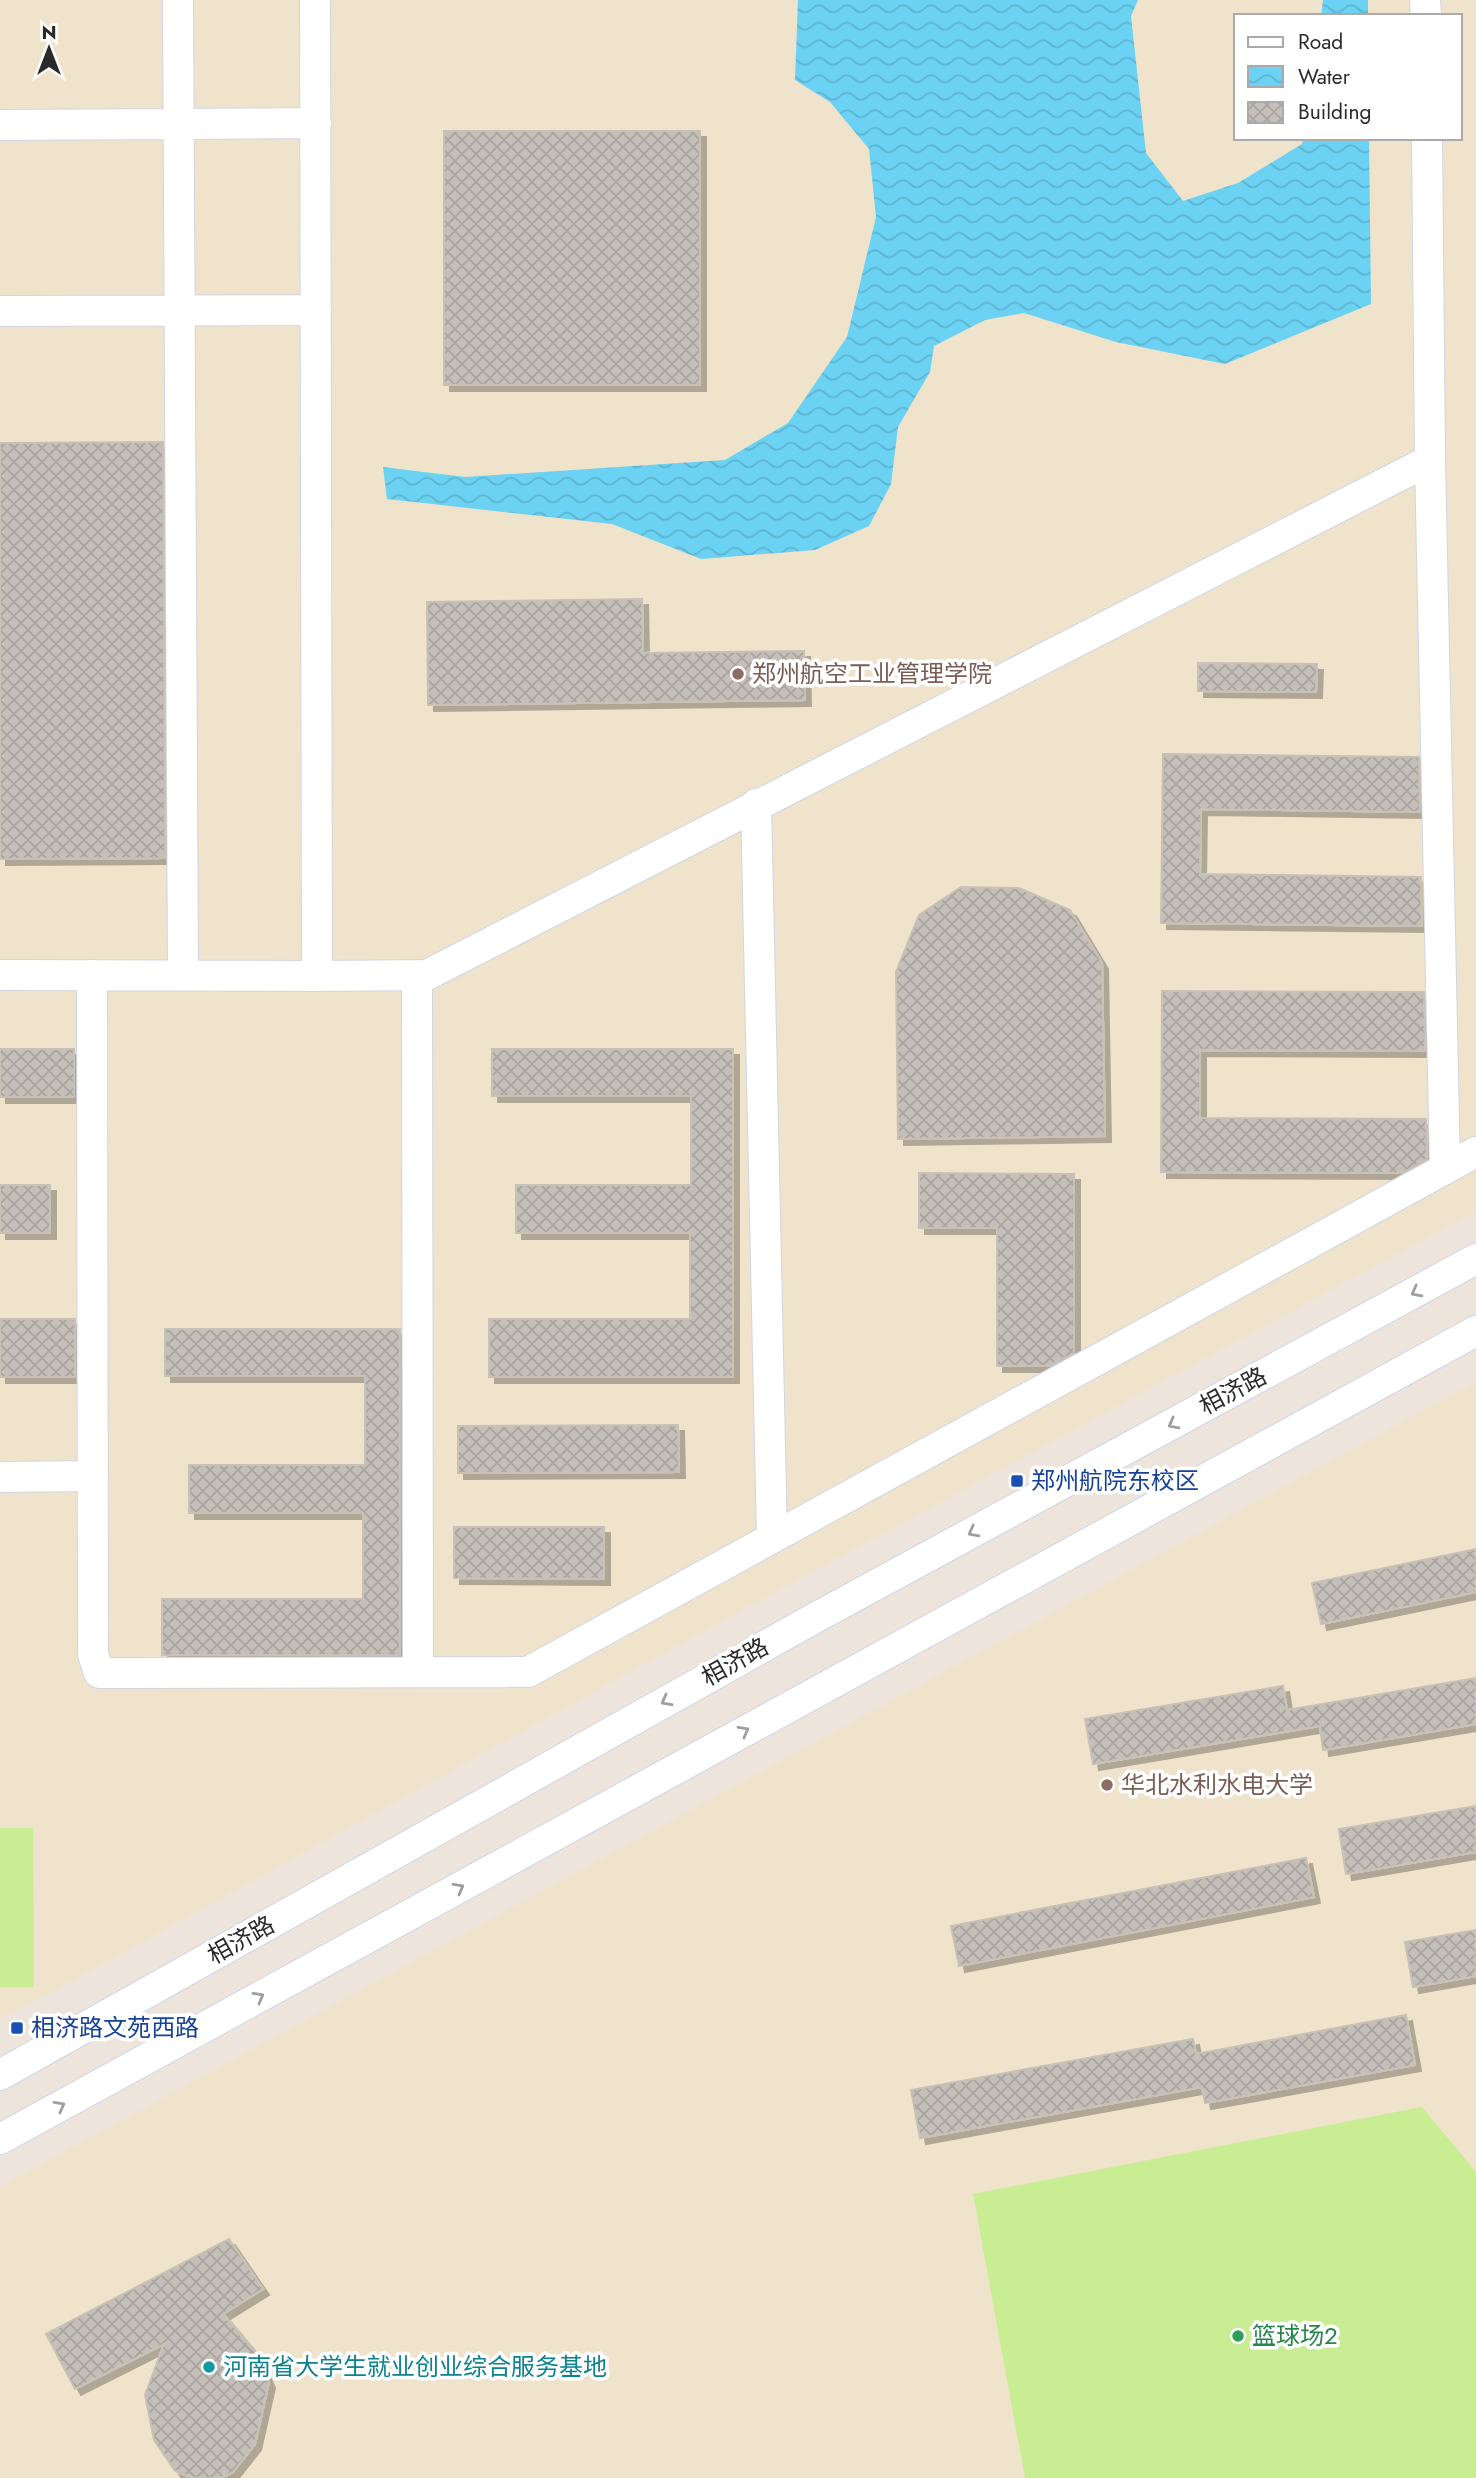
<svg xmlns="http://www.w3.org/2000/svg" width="1476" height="2478" viewBox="0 0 1476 2478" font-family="Jost,'Noto Sans SC',sans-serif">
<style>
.education{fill:#efe3cb;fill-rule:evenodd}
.pitch{fill:#c8ed92}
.water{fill:url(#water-waves)}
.building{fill:url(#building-cross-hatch);stroke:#c8c1b6;stroke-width:2;filter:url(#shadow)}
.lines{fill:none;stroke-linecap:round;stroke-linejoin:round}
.minor-casing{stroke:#d1d5e4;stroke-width:32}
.minor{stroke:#fff;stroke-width:30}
.oneway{stroke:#9f9f9f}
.education-dot{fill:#8d6e63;stroke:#fff;stroke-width:2.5}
.transit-dot{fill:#1a4fb4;stroke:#fff;stroke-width:2.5}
.leisure-dot{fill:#2e9e5b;stroke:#fff;stroke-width:2.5}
.culture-dot{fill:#0f9aa8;stroke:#fff;stroke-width:2.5}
.labels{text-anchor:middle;stroke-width:7;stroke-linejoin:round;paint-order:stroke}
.education-label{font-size:24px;fill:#785e54;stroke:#fff;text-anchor:start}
.street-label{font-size:24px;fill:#2a2a2a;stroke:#fff}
.transit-label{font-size:24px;fill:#164399;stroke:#fff;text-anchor:start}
.leisure-label{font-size:24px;fill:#27864d;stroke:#fff;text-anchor:start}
.culture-label{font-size:24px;fill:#0d838f;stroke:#fff;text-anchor:start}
</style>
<defs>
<pattern id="water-waves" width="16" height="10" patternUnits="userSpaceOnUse" patternTransform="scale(1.75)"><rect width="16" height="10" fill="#6bd2f3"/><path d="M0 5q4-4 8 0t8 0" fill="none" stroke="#5db4d0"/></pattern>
<pattern id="building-cross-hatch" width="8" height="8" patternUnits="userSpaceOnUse" patternTransform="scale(1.75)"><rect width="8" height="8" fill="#c5bfb9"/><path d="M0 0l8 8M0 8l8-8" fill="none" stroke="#a9a49f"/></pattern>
<filter id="shadow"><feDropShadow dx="6" dy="6" stdDeviation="0" flood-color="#0004"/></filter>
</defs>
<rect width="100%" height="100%" fill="#ede5dc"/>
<path class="education" d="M0,0H1476V1211L742,1610L57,1989L0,2018ZM1236,16H1460V138H1236Z
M1476,1382V2478H0V2187Z"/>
<path class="pitch" d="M0,1828H33L34,1987H0Z
M1422,2107L1476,2172V2478H1025L973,2194Z"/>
<path class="water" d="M798,0H1138L1131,16L1146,153L1183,201L1238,183L1302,144L1303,138H1369L1371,304L1225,364L1116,342L1024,313L985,320L934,346L930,372L898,427L891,484L869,526L815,550L701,559L612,524L387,499L383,467L465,477L725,460L788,423L847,337L876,217L869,149L830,102L795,80Z
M1323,0H1368V16H1321Z"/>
<path class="building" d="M444,131H700V385H444Z
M163,442L165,858L0,859V443Z
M642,599L643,653L804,651L805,700L428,705L427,602Z
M1198,663L1317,664L1316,692L1198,691Z
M1163,754L1419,757L1420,812L1201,809L1200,874L1421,877L1422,926L1161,923Z
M961,887L1019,888L1070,910L1102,963L1105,1136L898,1139L896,972L919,915Z
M1162,991L1424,992L1425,1051L1200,1050V1118L1426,1119L1427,1159L1402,1173L1161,1172Z
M0,1049H74V1097H0Z
M492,1049H733V1377H489V1319H690V1233H516V1185H691V1096H492Z
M919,1173L1074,1174V1353L1049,1366H997V1228H919Z
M0,1185H50V1233H0Z
M0,1319H75V1377H0Z
M165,1329H400V1655H162V1599H363V1513H189V1465H365V1376H165Z
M678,1425L679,1472L458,1473V1426Z
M454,1527H604V1579L454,1578Z
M1476,1549V1592L1321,1624L1312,1583Z
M1476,1678V1724L1323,1750L1320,1726L1093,1764L1085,1719L1283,1686L1287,1710Z
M1476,1806V1852L1346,1874L1339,1829Z
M1306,1858L1314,1897L959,1966L951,1926Z
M1476,1930V1976L1413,1987L1405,1942Z
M1406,2015L1415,2065L1205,2103L1202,2087L920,2138L911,2090L1193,2039L1196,2054Z
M229,2239L263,2289L223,2314L256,2353L269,2382L255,2444L233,2472L221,2478H192L175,2471L154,2440L145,2395L164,2344L75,2389L46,2334Z"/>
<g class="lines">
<defs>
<path id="minor" d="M178,0L183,976
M315,0L317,976
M1425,0L1426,16
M0,125L316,123
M0,311L316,310
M1430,460L1445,1169
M756,804L772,1538
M0,975L317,976L427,975L1430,460L1427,138
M92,975L93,1654L99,1673L528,1672L1476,1152
M417,975L418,1672
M0,1477L93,1476
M0,2075L813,1619L1476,1259
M0,2139L1476,1331"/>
</defs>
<use href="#minor" class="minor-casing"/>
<use href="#minor" class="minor"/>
</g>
<defs><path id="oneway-chevron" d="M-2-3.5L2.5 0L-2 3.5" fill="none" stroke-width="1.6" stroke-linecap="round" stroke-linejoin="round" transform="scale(1.75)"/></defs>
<g class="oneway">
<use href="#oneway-chevron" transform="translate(1416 1292) rotate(152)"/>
<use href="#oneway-chevron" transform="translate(1173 1424) rotate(152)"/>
<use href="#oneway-chevron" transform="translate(973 1532) rotate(152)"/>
<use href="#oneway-chevron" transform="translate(666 1701) rotate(151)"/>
<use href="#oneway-chevron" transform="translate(744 1731) rotate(-29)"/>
<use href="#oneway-chevron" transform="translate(459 1888) rotate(-29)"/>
<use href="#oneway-chevron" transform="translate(259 1997) rotate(-29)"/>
<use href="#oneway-chevron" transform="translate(60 2106) rotate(-29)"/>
</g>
<g class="education-dot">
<circle cx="738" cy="674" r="7"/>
<circle cx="1107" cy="1785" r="7"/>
</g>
<g class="transit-dot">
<rect x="1010" y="1474" width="14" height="14" rx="3.5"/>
<rect x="10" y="2021" width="14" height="14" rx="3.5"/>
</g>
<circle class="leisure-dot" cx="1238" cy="2336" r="7"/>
<circle class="culture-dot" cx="209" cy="2367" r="7"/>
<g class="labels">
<g class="education-label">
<text x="752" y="682">郑州航空工业管理学院</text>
<text x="1121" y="1793">华北水利水电大学</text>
</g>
<g class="street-label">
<text transform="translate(1233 1391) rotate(-28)" y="8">相济路</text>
<text transform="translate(735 1662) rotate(-29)" y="8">相济路</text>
<text transform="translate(241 1940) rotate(-29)" y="8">相济路</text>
</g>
<g class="transit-label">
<text x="1031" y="1489">郑州航院东校区</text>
<text x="31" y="2036">相济路文苑西路</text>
</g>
<g class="leisure-label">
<text x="1252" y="2344">篮球场2</text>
</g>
<g class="culture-label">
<text x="223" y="2375">河南省大学生就业创业综合服务基地</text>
</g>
</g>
<rect x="1234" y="14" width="228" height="126" fill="#ffffff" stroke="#aaaaaa" stroke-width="2"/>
<rect x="1248" y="37" width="35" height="10" fill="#ffffff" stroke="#aaaaaa" stroke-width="2"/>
<text x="1298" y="49" font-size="21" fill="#2a2a2a">Road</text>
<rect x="1248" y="66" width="35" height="21" fill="url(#water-waves)" stroke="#aaaaaa" stroke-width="2"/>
<text x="1298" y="84" font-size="21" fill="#2a2a2a">Water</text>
<rect x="1248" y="102" width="35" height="21" fill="url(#building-cross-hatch)" stroke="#aaaaaa" stroke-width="2"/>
<text x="1298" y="119" font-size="21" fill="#2a2a2a">Building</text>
<g transform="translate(49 49)" stroke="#ffffff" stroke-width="5" paint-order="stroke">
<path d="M0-5L12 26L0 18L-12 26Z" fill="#2a2a2a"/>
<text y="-10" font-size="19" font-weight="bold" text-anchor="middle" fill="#2a2a2a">N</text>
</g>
</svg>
